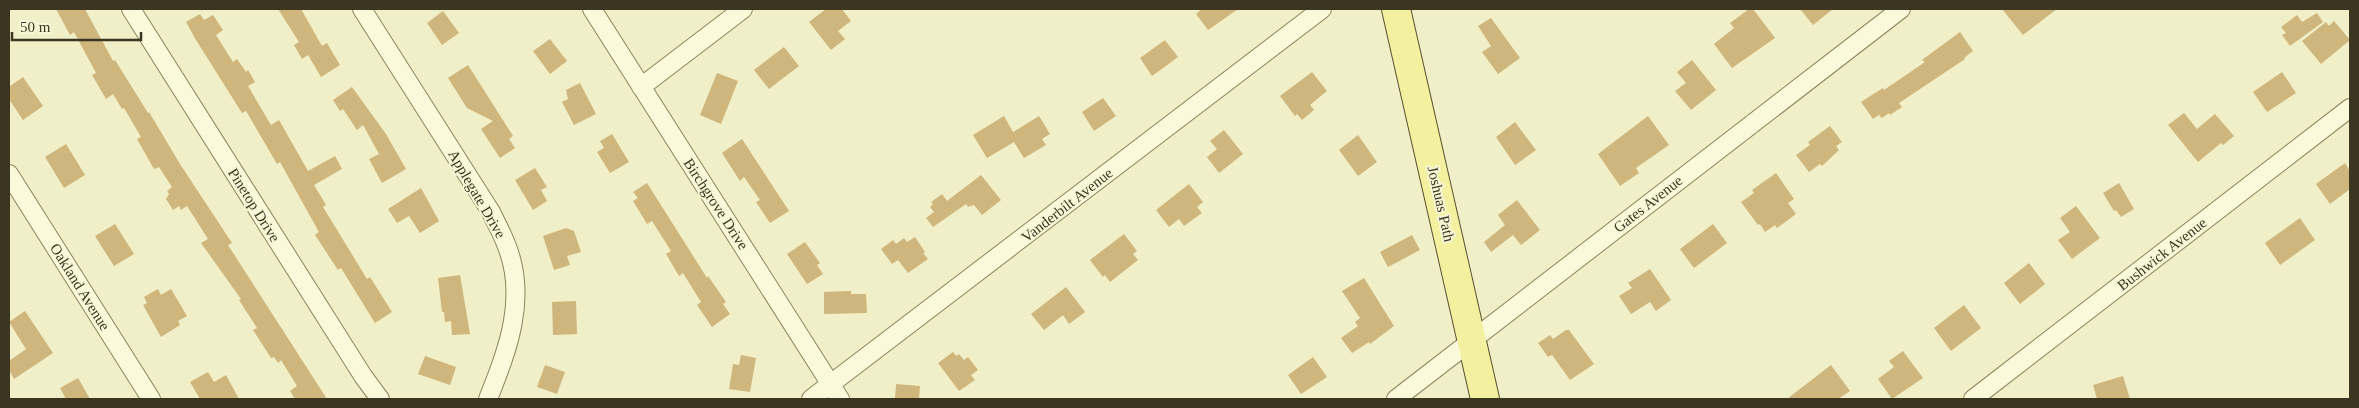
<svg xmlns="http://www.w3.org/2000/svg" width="2359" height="408" viewBox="0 0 2359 408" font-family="'Times New Roman',serif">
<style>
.building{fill:#cfb67c}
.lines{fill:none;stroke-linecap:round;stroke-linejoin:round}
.street-casing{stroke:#8c845c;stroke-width:20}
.primary-casing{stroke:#5a5030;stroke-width:30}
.street{stroke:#fafadb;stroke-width:18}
.primary{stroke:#f3f19f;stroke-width:28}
.labels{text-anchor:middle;stroke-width:4;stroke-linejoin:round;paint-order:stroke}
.street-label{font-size:15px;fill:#3c3620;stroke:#f7f7d7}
</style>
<rect width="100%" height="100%" fill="#f0efc7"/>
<path class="building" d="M56,9H85L113,61L115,60L148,113L149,112L180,164L232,243L228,245L327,399H295L290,391L297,386L281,360L278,363L274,357L271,358L253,330L257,328L239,300L241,299L201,243L208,239L187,206L181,210L179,206L173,210L166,199L169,194L167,191L172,187L159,167L154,169L137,139L141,137L124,108L122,109L113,94L106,99L92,75L96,73L74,32L70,35Z
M278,9H301L322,46L327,43L340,65L321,77L308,55L302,59L294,45L299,42Z
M826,9H842L851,21L838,31L845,39L831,50L809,22Z
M1202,9H1238L1208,30L1196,14Z
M1749,9H1753L1775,38L1732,68L1714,44L1734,28L1730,23Z
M1800,9H1833L1813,25Z
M2002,9H2057L2023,35Z
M443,11L459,33L442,45L427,23Z
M2317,13L2323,22L2290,46L2282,35L2286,33L2281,27L2297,15L2302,22Z
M200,14L204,20L213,15L223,30L216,35L233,62L237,59L246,72L248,70L255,82L248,86L271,125L279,120L308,171L335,156L342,169L314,185L326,205L323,207L367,279L370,277L392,312L375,323L341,268L338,270L315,235L319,232L280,162L277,164L246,111L242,113L196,40L186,22Z
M1491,18L1520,58L1498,74L1482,52L1491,46L1478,26Z
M2334,21L2350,40L2321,64L2302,41L2326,22L2329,26Z
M1960,32L1973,51L1964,58L1965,59L1899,103L1902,107L1890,115L1889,113L1882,118L1879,115L1873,119L1861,102L1883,88L1884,90L1925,62L1922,60Z
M550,39L567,61L550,74L533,51Z
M1165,40L1178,57L1152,76L1140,58Z
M784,47L799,66L769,89L754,70Z
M1692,60L1716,90L1691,110L1675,91L1686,83L1677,72Z
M468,65L513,136L509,139L515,148L500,158L481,129L493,121L467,108L448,78Z
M1312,72L1327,91L1310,105L1314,110L1302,120L1297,114L1295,116L1280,96Z
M2282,72L2296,93L2267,112L2253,92Z
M717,73L738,81L721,124L700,115Z
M23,77L43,106L23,120L9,99V87Z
M580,83L596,114L574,125L562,102L568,99L566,90Z
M352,87L386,134L406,169L382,183L369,159L379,154L363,125L357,130L343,109L340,111L333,100Z
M1103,98L1116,116L1094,131L1082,112Z
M2184,113L2197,129L2215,114L2234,136L2223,145L2221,143L2198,162L2168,125Z
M1004,116L1013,132L1039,116L1050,134L1042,139L1046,145L1024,158L1014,142L987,158L973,135Z
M1648,116L1669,145L1636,168L1639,173L1620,186L1598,154Z
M1515,122L1536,150L1515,165L1496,137Z
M1830,126L1842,142L1836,146L1839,150L1822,166L1820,164L1809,172L1796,155L1810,145L1808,142Z
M1224,130L1243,154L1219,173L1207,157L1217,149L1210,141Z
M612,134L629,162L610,173L597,152L604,148L600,141Z
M1358,135L1377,162L1358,176L1339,150Z
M742,139L789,211L770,223L756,202L760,200L744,177L740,181L722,153Z
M66,144L85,175L64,188L45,157Z
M2345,163L2350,171V189L2330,204L2316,184Z
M535,168L547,187L541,190L547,201L533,210L515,180Z
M1776,173L1794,199L1788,203L1796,214L1777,228L1775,225L1765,232L1760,224L1758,225L1741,202L1754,193L1752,190Z
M981,175L1001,200L982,215L974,205L968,207L966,204L933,227L926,218L934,212L930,207L933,204L931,202L942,194L947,201Z
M647,183L707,278L708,276L726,302L723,304L730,314L712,327L697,305L701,302L683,273L679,276L666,254L671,251L652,221L647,224L633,201L638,198L633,192Z
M2119,183L2134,209L2121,217L2116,210L2114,211L2103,193Z
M1189,184L1203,202L1197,207L1202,213L1184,226L1179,219L1169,227L1156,210Z
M421,188L439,221L420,233L409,216L397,223L388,209Z
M1517,200L1540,230L1521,245L1513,235L1491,252L1484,242L1505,225L1498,215Z
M2076,206L2100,238L2072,259L2058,240L2070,232L2060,218Z
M2300,218L2315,240L2280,265L2265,243Z
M115,224L134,254L114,266L95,236Z
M1713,224L1727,243L1694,268L1680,249Z
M566,228L574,231L581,252L567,256L570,265L554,270L543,236Z
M1124,234L1137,251L1133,254L1138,260L1110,282L1105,275L1103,277L1090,260Z
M1412,235L1420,250L1388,267L1380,252Z
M915,237L925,252L923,253L928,259L908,273L898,260L892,264L881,249L893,240L896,244L904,238L907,242Z
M805,242L820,263L817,265L823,274L807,284L787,254Z
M2029,263L2045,284L2020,304L2004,283Z
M1650,269L1671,300L1656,311L1650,302L1631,314L1619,296L1632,288L1628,283Z
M460,275L470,334L452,335L451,321L445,322L444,312H442L438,278Z
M1364,278L1394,326L1370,344L1369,342L1352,353L1341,338L1358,326L1355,322L1360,318L1342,291Z
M1066,287L1085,312L1069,324L1063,315L1044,330L1031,314Z
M158,289L161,295L171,289L187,316L178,321L180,325L161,337L143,305L147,303L144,297Z
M851,291V294H866L867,313L824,314V292Z
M576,301L577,334L553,335L552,302Z
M1964,305L1981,328L1951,351L1934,328Z
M25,311L53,353L14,379L9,370V361L26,349L9,322Z
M1566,330H1569L1594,364L1570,380L1552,355L1548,357L1538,343L1550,335L1553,339Z
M1903,351L1923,378L1892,399L1878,379L1894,367L1889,361Z
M953,352L956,356L959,354L964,360L968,357L978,370L971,375L975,380L959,391L938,363Z
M741,355L756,358L750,392L729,389L733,364L739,365Z
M425,356L456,367L450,385L418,374Z
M1313,357L1327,377L1301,394L1288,375Z
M545,365L565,372L557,394L537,387Z
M1831,365L1850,391L1838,399H1787Z
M208,372L214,382L226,375L239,399H200L190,382Z
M2123,376L2130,399H2097L2093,385Z
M78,378L90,399H66L60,388Z
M896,384L920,386L919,399H895Z"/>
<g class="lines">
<defs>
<path id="street" d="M131,9L363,376L380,399
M362,9L491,212C496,223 502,233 506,244C528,297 508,349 488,399
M592,9L840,399
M641,87L743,9
M9,174L151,399
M811,399L1322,9
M1396,399L1901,9
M1973,399L2350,108"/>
<path id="primary" d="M1396,9L1485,399"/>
</defs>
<use href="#street" class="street-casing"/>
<use href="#primary" class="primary-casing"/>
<use href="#street" class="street"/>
<use href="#primary" class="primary"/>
</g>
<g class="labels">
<g class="street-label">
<text transform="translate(477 194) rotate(60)" y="5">Applegate Drive</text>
<text transform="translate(716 204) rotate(57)" y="5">Birchgrove Drive</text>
<text transform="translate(1441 204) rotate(77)" y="5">Joshuas Path</text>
<text transform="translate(1648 204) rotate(-38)" y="5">Gates Avenue</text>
<text transform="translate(254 205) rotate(58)" y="5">Pinetop Drive</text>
<text transform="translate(1067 205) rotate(-38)" y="5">Vanderbilt Avenue</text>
<text transform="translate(2162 254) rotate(-38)" y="5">Bushwick Avenue</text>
<text transform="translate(80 287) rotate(58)" y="5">Oakland Avenue</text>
</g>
</g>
<rect width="2359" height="408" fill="none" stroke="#3c3620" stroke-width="20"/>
<path d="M12 32v8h129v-8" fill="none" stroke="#3c3620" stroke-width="2.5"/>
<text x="20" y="32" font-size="15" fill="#3c3620" stroke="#f7f7d7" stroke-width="4" paint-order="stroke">50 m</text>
</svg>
